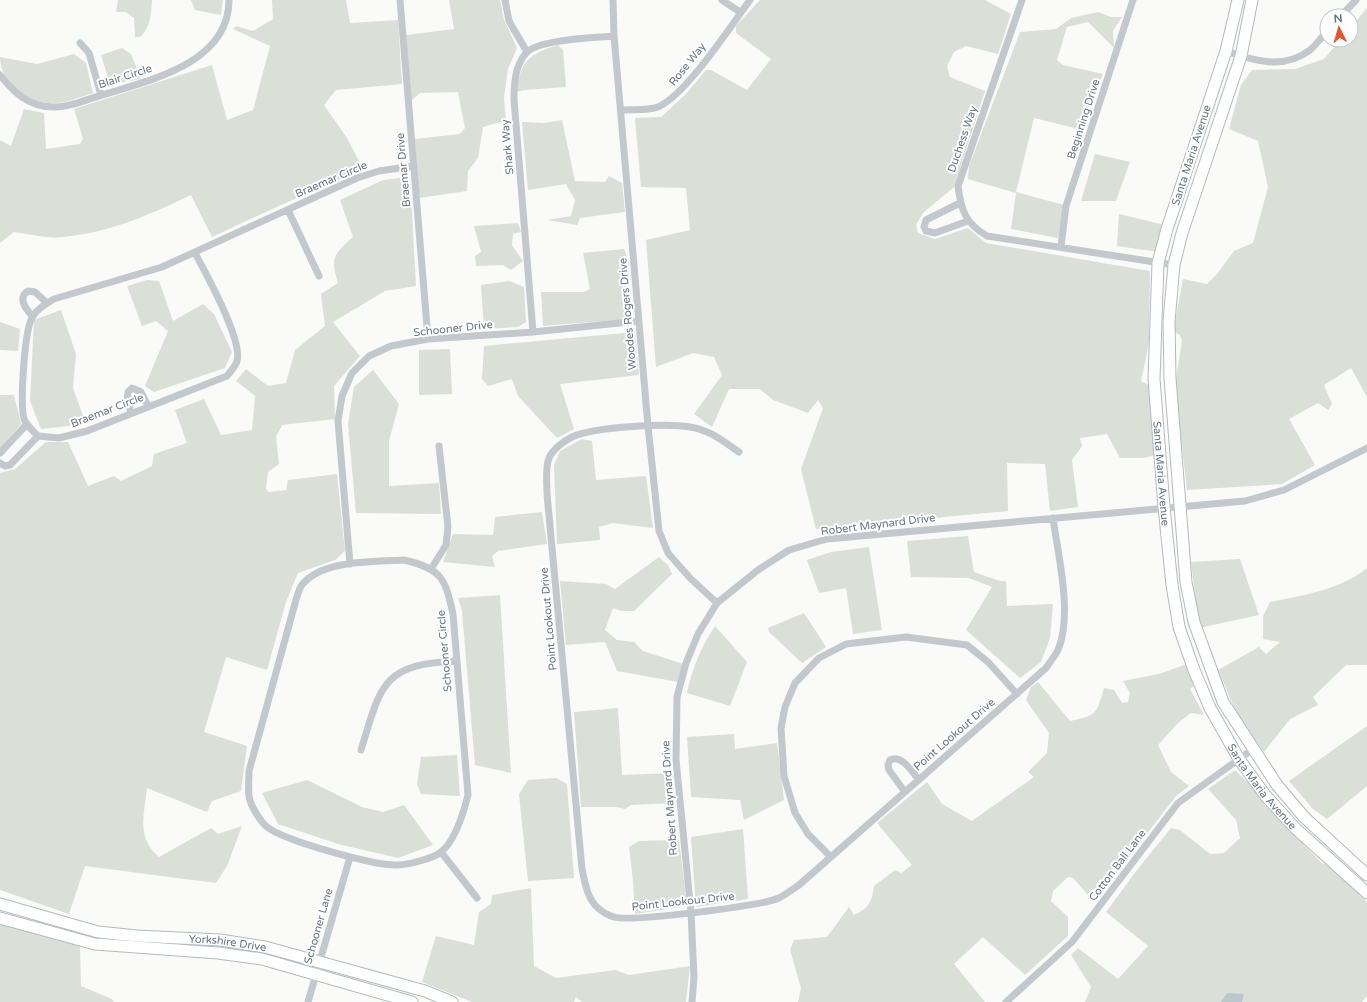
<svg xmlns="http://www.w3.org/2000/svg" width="1367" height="1002" viewBox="0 0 1367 1002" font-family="'Varela Round',sans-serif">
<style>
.green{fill:#dadfd7}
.water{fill:#bbc7cb}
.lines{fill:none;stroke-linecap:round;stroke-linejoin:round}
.secondary-casing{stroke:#b3babf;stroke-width:13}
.street{stroke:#c3c8cc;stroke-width:7}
.secondary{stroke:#fff;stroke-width:11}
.labels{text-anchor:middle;stroke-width:4;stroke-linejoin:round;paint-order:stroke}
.street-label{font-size:11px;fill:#657683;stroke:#fff}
</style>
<rect width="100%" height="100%" fill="#fafaf8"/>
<path class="green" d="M118,0H152C151,14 151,27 140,37H135L134,18L126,12H116Z
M191,0H223L221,15L195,10Z
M272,0H346L350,23L398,20L402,84L336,90L324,105L347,138L363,169L281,205L212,237L191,195C152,214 108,233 63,237C48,239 30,234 14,232L0,243V140L11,146L24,109L44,113L46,149L80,144L83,139L74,109L212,65L227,120L253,110L270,46L233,29L236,26L253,31L273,19Z
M449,0H500L504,20L517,48L508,69L504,98L506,120L483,127L478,158L468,171L467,191L419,198L415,139L460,134L465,128L458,92L420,93L411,101L406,35L454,29Z
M760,0H985L1011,14L998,54L966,46L954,52L947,66L950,77L985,91L954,187L923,213L916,225L918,233L935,239L968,228L986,243L1150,271L1149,343L1141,381L1150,386L1156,455L1143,458H1120L1107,434L1080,438L1082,446L1072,460L1078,507L1050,511L1045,464L1007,463L1008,511L816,529L801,469L823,408L818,400L808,413L773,400L760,389H729L712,427L694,414L722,375L714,357L693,353L656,367L646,240L690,230L686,188L641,187L635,118L661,117L686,94L706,70H711L747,90L771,59L736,33V26Z
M1367,8V397L1351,368L1324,385L1332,404L1328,410L1318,403L1289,419L1315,465L1282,484L1187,490L1175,386L1182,341L1180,335L1173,332L1183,279L1207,284L1217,274L1234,251L1253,243L1268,187L1258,141L1229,129L1241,85L1252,70L1295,69L1324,59L1340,40H1351V27Z
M1098,12L1111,17H1122L1113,31L1114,48L1088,22L1067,27L1057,60L1063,65L1103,74L1079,129L1034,118L1016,192L1064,205L1058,238L1011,229L1016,193L968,179L969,166L1020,32L1056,29L1071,18Z
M558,45L563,50L566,87L524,90L516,92C522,60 527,55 558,45Z
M122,48L131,54L141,79L110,84L101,55Z
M74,54L86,63L93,93C82,96 69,102 57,103C30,106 0,84 0,57L37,64Z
M562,120L575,181L605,182L609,176L622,183L625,212L580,218L577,225L547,220L571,216L575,200L566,184L528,190L522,122L544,123Z
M1095,154L1130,162L1116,201H1081Z
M410,177L416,286L385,291L333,322L360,356L334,386L335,419L282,425L276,437L279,464L268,472L266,489L269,492L286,490L288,480L337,474L345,551L335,560L298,573L286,602L267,670L226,657L204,732L247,746L241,791L212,801L207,812L147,788C144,816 136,837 159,857L211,828L218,834L242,826L227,866L216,883L85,866L69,914L0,890V473L15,469L46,442H68L88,486L114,476L121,481L152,466L154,454L187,443L175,410L204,399L221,435L252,430L255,396L236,381L246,369L268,386L286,383L295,350L325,326L321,294L338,283C330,256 334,255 353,237L340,200L383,180Z
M1119,214L1165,225L1158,252L1117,246Z
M518,223L521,232L513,234L512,245L523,261L511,270L503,265L476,266L475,256L481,252L474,226Z
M624,249L629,262L628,319L543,326L541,292H584L590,289L583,253Z
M147,280L159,281L173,321L203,304L214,314L232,352L225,368L154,392L145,386L168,331L156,321L142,326L127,286Z
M509,281L524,287L526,322L518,327L484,329L481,285Z
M61,310L76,354L73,388L86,424L41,429L30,401L34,320Z
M0,322L20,329L18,351L0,350Z
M635,332L639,375L560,384L574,429L557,438L518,396L512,379L488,386L482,379L484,346Z
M450,349L452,394L419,395V350Z
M373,370L399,404L389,441V486L439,483L441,514L356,513L348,424L354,387Z
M0,395H14L21,424L0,448Z
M582,439L592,441L596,480L646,476L653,528L613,523L599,527L600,540L557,544L554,465L560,451Z
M542,512L547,544L498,551L492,556L495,567L443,562L453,534L493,535L495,517Z
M968,536L974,572L1000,581H1006L1007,606L1053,604L1050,638L1041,662L1020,678L966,630L992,587L969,578L911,577L907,541Z
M869,547L882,630L853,634L846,588L819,593L807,560L831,552Z
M659,557L668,565L672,574L634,611H622L613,608L605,630L617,640L634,642L643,651L683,664L678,682L617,671L605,642L566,645L560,581L606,584L615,589Z
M1240,559L1259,615L1199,628L1191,562Z
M1367,568V665H1346L1313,697L1318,705L1290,719L1264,752L1240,721L1218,670L1259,647L1266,654L1280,642L1263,639V616L1270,602C1304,595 1340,590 1367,568Z
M500,595L511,773L475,765L462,611L458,598Z
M804,613L826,647L802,663L769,632L768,628Z
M715,626L747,662L730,706L687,693C692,669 701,647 715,626Z
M1187,664L1194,686L1190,689L1204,715L1191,713L1178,723L1158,745L1171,772L1189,786L1176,796L1099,896L1088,895L1073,878L1068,877L1053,891L1051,901L1068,917V936L1025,975L983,937L954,964L985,1002H798L801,988L790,950L794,940L827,937L849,907L854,915C869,908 872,902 874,886L895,870L901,873L912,865L877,823L927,782L942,804L972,821L1034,777L1028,772L1047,753L1049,733L1026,700L1031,687L1038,682L1070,721C1097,715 1096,715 1104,688L1114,690L1122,703L1128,702L1130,693L1123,681L1159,674Z
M618,708L622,775L673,773L674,803L631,805L625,809L617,807H581L574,712Z
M1367,726V786L1327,819L1313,809L1289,781Z
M734,734L735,749L777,743L784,800L744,820L740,800L691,797L687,737Z
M457,755L460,796L421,794L417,784L421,757Z
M1235,770L1290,824L1287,828L1323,864L1326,862L1367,902V996L1362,1002H1085L1091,987L1071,955L1078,948L1118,979L1148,946L1106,912L1137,870L1171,828L1180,830L1210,854L1224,853L1240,838L1236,820L1208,789Z
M556,778L567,784L574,878L528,881L519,794L528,780Z
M307,780L362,807L383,812L404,805L433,845L398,858L338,844L278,824L262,793Z
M743,829L748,899L696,907L691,837Z
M679,840L687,906L635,914L633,881L629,847L639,841Z
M531,888L534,966L556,978L615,970L629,975L690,966L686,1002H582L576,997L574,1002H472L422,982L436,936L474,945L479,912L491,904L492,895Z
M0,924L80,946L81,986L112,999L114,1002H0Z"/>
<path class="water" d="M1227,993L1244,994L1242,1002H1221Z"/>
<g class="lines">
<defs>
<g id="secondary">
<path id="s1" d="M1238,0L1226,51L1167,229L1158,263L1154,379L1164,507L1172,585L1179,627L1194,670L1210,708L1239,759L1265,795L1295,828L1367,893"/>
<path d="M1252,0L1241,56L1182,233L1174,265L1169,321L1170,378L1186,582L1194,622L1223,702L1277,785L1304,817L1367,875"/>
<path id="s2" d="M0,904L98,932L137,936L220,940L265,947L425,991L452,1002"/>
<path d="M0,918L95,944L218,953L262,959L412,1002"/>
</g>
</defs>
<use href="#secondary" class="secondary-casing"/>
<path class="street" d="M400,0L428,339
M505,0L509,21L527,52
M613,0L614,36L648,426L659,531L668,553L690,578L717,603
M722,0L740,12
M1022,0L958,186C961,210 965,223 987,236L1174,265
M1341,16L1356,0
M80,43L89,53L101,95
M1226,51C1254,61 1284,70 1310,50C1316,45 1322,37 1327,31
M0,75C14,93 28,106 52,107C69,108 87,99 102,95C151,80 229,63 229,0
M621,110C632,109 648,111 658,107C686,95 730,27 750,0
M960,203L926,220L924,227L926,231L935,233L968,221
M288,210L319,276
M1061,246L1066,206L1133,0
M195,253C206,274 243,340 237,361C236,366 230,372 227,376L87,431L59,438L38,436C33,431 27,426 24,419C20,404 24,329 33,316C38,308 47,303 54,299L162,267L357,178L379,171L413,166
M32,316C26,309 17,298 28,291L35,292L47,303
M533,332L514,100C514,83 515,66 526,53C539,39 595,38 614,36
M131,413L127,399L128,392L132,388L141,392L148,406
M739,452C723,441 710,430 690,427C666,423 593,427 572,437C564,441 553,449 549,458C545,468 547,483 547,494L582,869C585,883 587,898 598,908C601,911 609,916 614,917C632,922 761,906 779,898C786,894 793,889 799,885L1046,668C1050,662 1055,656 1058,650C1073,615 1058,555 1053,518
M0,453L27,424
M0,463L5,466L10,465L38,436
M404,560C442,569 445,578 453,614L468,795C464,811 455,841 441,852C434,858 408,865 398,865C375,866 285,841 267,827C260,821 250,805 249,796C248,788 249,779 249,771L294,607C296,600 298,592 301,586C321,559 374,562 404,560Z
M350,564L338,421L342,396L352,373L369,356L391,346L428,339L533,332L638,321
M431,569L446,545L448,527L439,446
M361,750C381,685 382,664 457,661
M905,792L889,770L888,765L890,760C902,754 912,772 919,780
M441,852L477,898
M831,857L808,834L795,813L784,776L781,728L785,707L795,683L819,658L846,644L906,637L967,645L988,662L1017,694
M308,1002L350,857
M692,1002L694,977L691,912L676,760L677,697L686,663L698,634L717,603L758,570L789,550L827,539L1245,501L1284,490L1367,448
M1006,1002L1072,942L1178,803L1253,749"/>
<use href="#secondary" class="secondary"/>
</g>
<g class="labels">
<g class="street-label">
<text transform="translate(687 64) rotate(-51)" y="4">Rose Way</text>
<text transform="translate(125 76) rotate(-18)" y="4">Blair Circle</text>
<text transform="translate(1083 119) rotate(-72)" y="4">Beginning Drive</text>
<text transform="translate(962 139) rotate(-71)" y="4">Duchess Way</text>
<text transform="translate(507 147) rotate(-95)" y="4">Shark Way</text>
<text transform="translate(1191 155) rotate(-72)" y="4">Santa Maria Avenue</text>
<text transform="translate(403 170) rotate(-95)" y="4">Braemar Drive</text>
<text transform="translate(331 179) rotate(-23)" y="4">Braemar Circle</text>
<text transform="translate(627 314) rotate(-95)" y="4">Woodes Rogers Drive</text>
<text transform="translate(453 328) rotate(-6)" y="4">Schooner Drive</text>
<text transform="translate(107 410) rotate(-21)" y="4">Braemar Circle</text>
<text dy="4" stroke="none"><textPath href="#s1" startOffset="486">Santa Maria Avenue</textPath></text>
<text transform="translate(878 524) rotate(-7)" y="4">Robert Maynard Drive</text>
<text transform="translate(548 619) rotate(-95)" y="4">Point Lookout Drive</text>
<text transform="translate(444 651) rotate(-95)" y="4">Schooner Circle</text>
<text transform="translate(954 734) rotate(-41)" y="4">Point Lookout Drive</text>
<text dy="4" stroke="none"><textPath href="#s1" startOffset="822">Santa Maria Avenue</textPath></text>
<text transform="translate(669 798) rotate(-94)" y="4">Robert Maynard Drive</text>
<text transform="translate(1117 865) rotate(-53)" y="4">Cotton Ball Lane</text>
<text transform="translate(683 901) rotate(-6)" y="4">Point Lookout Drive</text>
<text transform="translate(318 926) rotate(-74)" y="4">Schooner Lane</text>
<text dy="4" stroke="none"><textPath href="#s2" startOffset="232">Yorkshire Drive</textPath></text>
</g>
</g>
<g transform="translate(1339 28) rotate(355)"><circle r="19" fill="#ffffff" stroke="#c1c8cd"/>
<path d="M0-3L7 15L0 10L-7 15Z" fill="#e4572e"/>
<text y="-6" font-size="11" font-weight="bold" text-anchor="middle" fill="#657683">N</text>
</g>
</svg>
